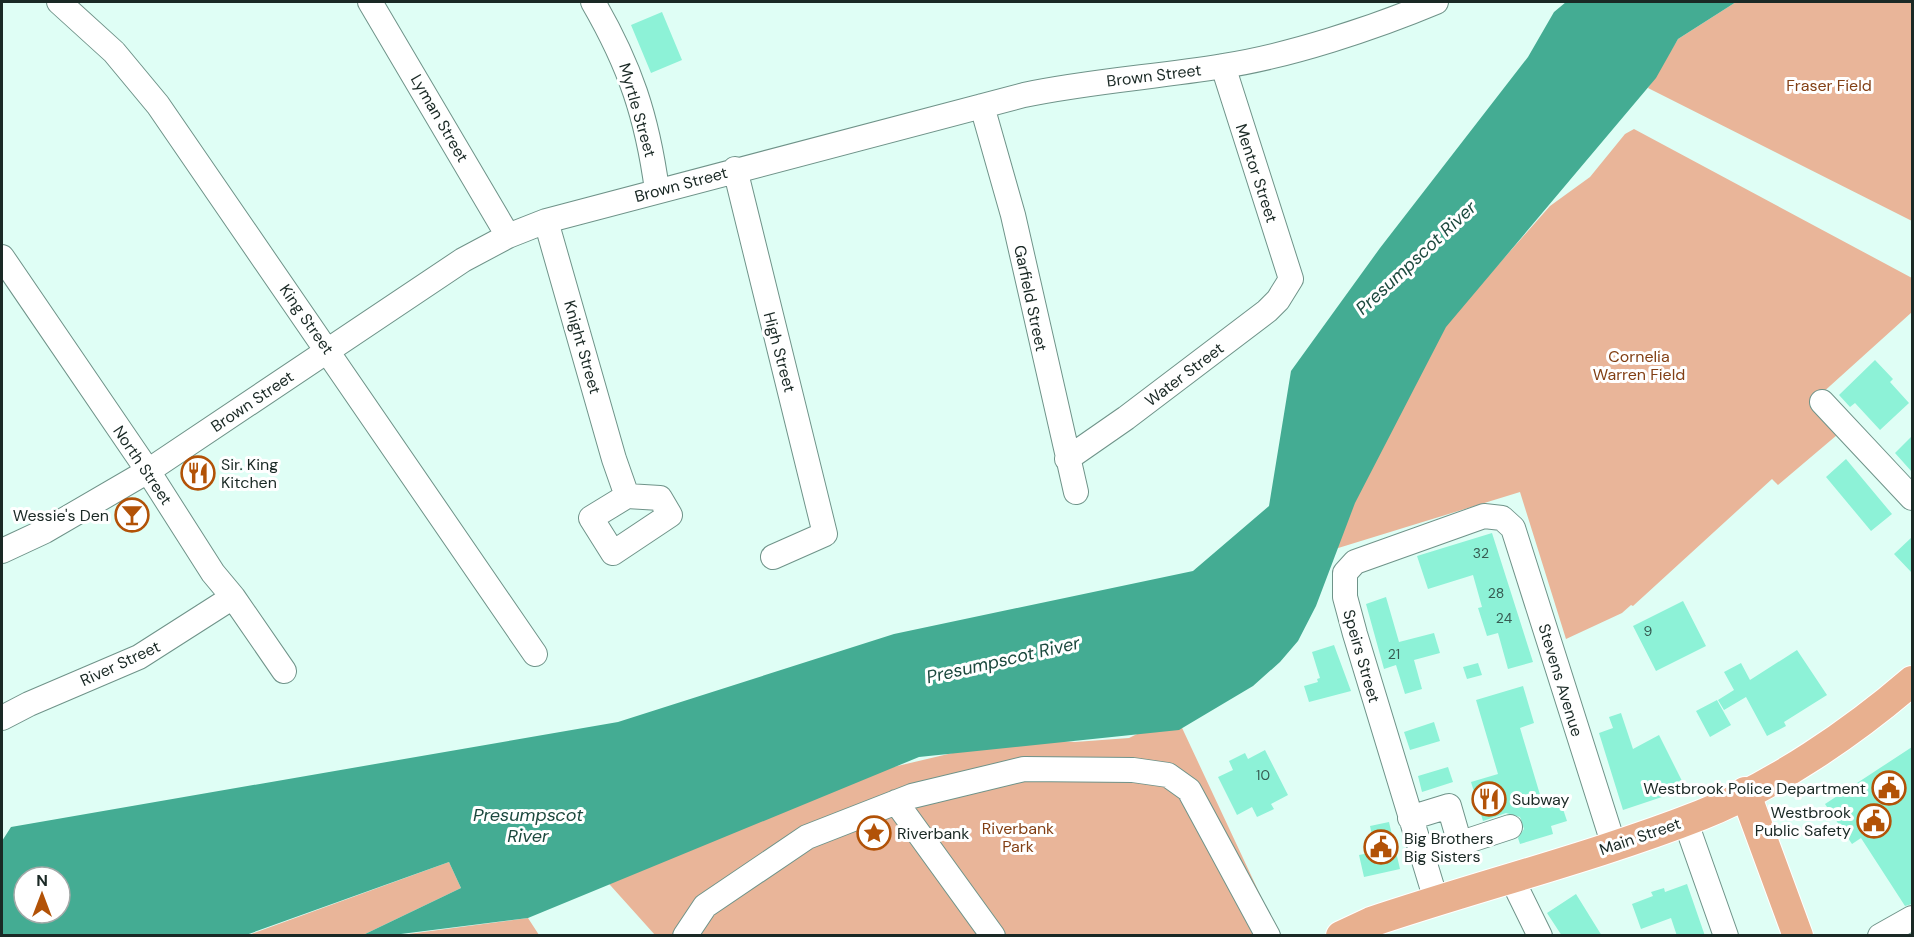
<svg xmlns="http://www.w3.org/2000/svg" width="1914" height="937" viewBox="0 0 1914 937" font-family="'DM Sans',sans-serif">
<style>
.green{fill:#e9b599}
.water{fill:#44ac93;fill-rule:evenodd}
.building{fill:#8df2d7}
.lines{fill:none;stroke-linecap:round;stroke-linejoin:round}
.minor-casing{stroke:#6f9389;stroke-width:26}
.major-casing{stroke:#fff;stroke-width:32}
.minor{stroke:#fff;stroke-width:24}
.major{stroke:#e8b08f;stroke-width:30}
.labels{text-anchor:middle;stroke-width:6;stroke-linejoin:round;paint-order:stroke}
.number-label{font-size:14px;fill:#375b52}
.street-label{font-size:16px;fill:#1a2925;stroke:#fff}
.park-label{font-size:16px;fill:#823f14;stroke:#fff}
.poi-label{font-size:16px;fill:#1a2925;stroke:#fff;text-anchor:start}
.water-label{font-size:18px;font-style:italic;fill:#1c493e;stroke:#fff}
</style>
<rect width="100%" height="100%" fill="#dffef5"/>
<path class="green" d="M1736,2H1912V221L1648,88L1678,39Z
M1634,129L1912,278V312L1810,404L1837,435L1778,485L1772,479L1633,606L1631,605L1622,613L1566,639L1520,492L1335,549L1391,386L1550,206L1590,177L1625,134Z
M1176,715L1279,935H655L602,876L872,772L1016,738L1075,742L1129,738Z
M449,862L461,888L363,935L246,936Z
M528,918L539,935L393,936Z"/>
<path class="water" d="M1566,2H1736L1678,39L1656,78L1446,327L1355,503L1316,606L1298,641L1280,662L1253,686L1179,730L919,757L528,918L393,935H363L461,888L449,862L246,935H2V841L11,827L618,722L894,634L1193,571L1269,506L1291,371L1380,248L1528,57L1554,12ZM24,877H60V913H24Z"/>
<path class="building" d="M662,12L682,60L651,73L631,25Z
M1875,360L1893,379L1890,382L1909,403L1880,430L1855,403L1850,407L1839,395Z
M1912,436V472L1895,453Z
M1846,459L1892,514L1871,531L1826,477Z
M1492,533L1533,662L1508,669L1498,633L1487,636L1478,608L1482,607L1473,575L1428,589L1417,556Z
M1912,537V573L1894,554Z
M1386,597L1399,642L1434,633L1440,653L1414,660L1422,689L1405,694L1396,665L1384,669L1366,604Z
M1683,601L1706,646L1656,671L1633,626Z
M1334,645L1351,691L1309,702L1304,686L1318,682L1317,679L1320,678L1312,652Z
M1797,650L1827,695L1784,722L1786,726L1767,736L1746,697L1724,710L1718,700L1734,690L1724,672L1741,663L1750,680Z
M1478,663L1482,675L1467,679L1463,667Z
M1523,686L1534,723L1520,728L1544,808L1561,803L1567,821L1551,826L1553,834L1520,844L1518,838L1524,829L1520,817L1506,813L1483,821L1471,782L1498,774L1476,700Z
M1717,700L1731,725L1710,737L1696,711Z
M1621,713L1633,749L1659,735L1686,789L1623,810L1599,733L1613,728L1609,717Z
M1434,722L1440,741L1410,750L1404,732Z
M1912,747V904L1905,906L1861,838L1852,844L1825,804Z
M1265,750L1288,795L1271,804L1274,809L1257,817L1252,807L1237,815L1218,777L1233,770L1229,761L1245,753L1248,759Z
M1448,767L1453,782L1422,792L1418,776Z
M1389,822L1400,869L1364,877L1359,855L1369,853L1367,842L1373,840L1370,826Z
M1687,884L1705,936H1677L1671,918L1641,929L1632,904L1653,896L1651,892L1664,888L1665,892Z
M1576,894L1602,936H1562L1547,913Z"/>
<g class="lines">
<defs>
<path id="minor" d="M59,2L114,52L158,105L535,654
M370,2L508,236
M593,2C630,66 647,116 657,190
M982,106L1013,215L1076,492
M735,169L825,534L773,557
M546,221L614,459L627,496L591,518L613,553L670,515L660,498L627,496
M2,257L148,471L213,573L233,597L284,671
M1822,402L1912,498
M1067,459L1126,418L1267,311L1278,300L1291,279L1223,66
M2,551L45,531L148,471L463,260L508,236L546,221L1024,95C1090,81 1157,77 1223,66C1289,56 1374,28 1436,2
M2,718L29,704L139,657L233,597
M896,802L993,936
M1410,818L1449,806L1460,844
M1685,820L1726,936
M1422,856L1510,827
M1511,877L1540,936
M1436,900L1355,634L1345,597V573L1355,562L1484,516L1502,518L1513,528L1614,846
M685,936L705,906L807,837L912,796L1024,769L1133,770L1168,775L1189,790L1268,936
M1880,936L1912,918"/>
<path id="major" d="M1745,792L1798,936
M1341,936L1371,922C1481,885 1594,857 1701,815C1774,786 1853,732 1912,681"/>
</defs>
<use href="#minor" class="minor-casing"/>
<use href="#major" class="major-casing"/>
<use href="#minor" class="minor"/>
<use href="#major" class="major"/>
</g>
<defs>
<symbol id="restaurant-ring" viewBox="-11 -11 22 22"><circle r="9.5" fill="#fff" stroke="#b25207" stroke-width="1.5"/><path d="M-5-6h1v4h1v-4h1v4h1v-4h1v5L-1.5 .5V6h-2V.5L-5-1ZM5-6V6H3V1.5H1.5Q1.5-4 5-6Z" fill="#b25207"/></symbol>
<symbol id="bar-ring" viewBox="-11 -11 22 22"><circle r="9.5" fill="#fff" stroke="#b25207" stroke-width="1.5"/><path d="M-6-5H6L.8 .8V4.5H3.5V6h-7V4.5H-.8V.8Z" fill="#b25207"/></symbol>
<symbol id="civic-ring" viewBox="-11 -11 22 22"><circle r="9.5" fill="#fff" stroke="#b25207" stroke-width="1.5"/><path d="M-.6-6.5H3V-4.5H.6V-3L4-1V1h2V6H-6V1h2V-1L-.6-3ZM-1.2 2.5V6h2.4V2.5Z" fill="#b25207"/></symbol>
<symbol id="sight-ring" viewBox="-11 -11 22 22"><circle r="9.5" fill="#fff" stroke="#b25207" stroke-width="1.5"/><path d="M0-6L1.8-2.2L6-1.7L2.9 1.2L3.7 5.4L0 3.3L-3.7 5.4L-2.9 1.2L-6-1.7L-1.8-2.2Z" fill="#b25207"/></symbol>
</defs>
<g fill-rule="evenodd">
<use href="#restaurant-ring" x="179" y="454" width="38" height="38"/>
<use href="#bar-ring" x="113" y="496" width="38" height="38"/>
<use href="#civic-ring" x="1870" y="769" width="38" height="38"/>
<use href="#restaurant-ring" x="1470" y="780" width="38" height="38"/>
<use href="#civic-ring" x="1855" y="802" width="38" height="38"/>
<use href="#sight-ring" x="855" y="814" width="38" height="38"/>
<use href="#civic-ring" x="1362" y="828" width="38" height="38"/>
</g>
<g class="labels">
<g class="number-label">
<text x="1481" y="558">32</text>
<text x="1496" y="598">28</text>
<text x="1504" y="623">24</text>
<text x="1648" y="636">9</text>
<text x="1394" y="659">21</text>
<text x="1263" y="780">10</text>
</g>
<g class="street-label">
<text transform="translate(1154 75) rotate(-7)" y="6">Brown Street</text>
<text transform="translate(638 110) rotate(74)" y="6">Myrtle Street</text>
<text transform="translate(440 118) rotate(60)" y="6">Lyman Street</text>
<text transform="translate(1257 173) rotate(72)" y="6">Mentor Street</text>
<text transform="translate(681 184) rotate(-15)" y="6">Brown Street</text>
<text transform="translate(1031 298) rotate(78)" y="6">Garfield Street</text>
<text transform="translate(307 319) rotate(55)" y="6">King Street</text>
<text transform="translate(583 347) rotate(74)" y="6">Knight Street</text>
<text transform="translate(780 352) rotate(75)" y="6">High Street</text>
<text transform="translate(1184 374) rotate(-37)" y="6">Water Street</text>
<text transform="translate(252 401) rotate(-34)" y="6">Brown Street</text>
<text transform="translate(143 465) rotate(56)" y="6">North Street</text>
<text transform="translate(1362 656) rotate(74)" y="6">Speirs Street</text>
<text transform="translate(120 663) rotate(-25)" y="6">River Street</text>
<text transform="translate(1561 680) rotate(73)" y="6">Stevens Avenue</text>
<text transform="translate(1640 836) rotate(-19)" y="6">Main Street</text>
</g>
<g class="park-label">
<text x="1829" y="91">Fraser Field</text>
<text x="1639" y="362">Cornelia<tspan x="1639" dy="18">Warren Field</tspan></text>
<text x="1018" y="834">Riverbank<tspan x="1018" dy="18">Park</tspan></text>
</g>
<g class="poi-label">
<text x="221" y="470">Sir. King<tspan x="221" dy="18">Kitchen</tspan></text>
<text x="109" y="521" text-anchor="end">Wessie's Den</text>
<text x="1866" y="794" text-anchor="end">Westbrook Police Department</text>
<text x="1512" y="805">Subway</text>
<text x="1851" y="818" text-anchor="end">Westbrook<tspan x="1851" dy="18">Public Safety</tspan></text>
<text x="897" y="839">Riverbank</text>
<text x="1404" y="844">Big Brothers<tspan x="1404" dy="18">Big Sisters</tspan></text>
</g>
<g class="water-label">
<text transform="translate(1416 258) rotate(-43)" y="6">Presumpscot River</text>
<text transform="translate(1003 660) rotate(-13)" y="6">Presumpscot River</text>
<text x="528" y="821">Presumpscot<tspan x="528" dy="21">River</tspan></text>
</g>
</g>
<rect width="1914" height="937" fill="none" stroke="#1a2925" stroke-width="6"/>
<g transform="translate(42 895)"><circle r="28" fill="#ffffff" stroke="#a3a9a8" stroke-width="1.5"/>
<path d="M0-4.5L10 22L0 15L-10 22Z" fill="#b25207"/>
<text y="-9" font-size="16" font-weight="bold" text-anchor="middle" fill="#1a2925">N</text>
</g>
</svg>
